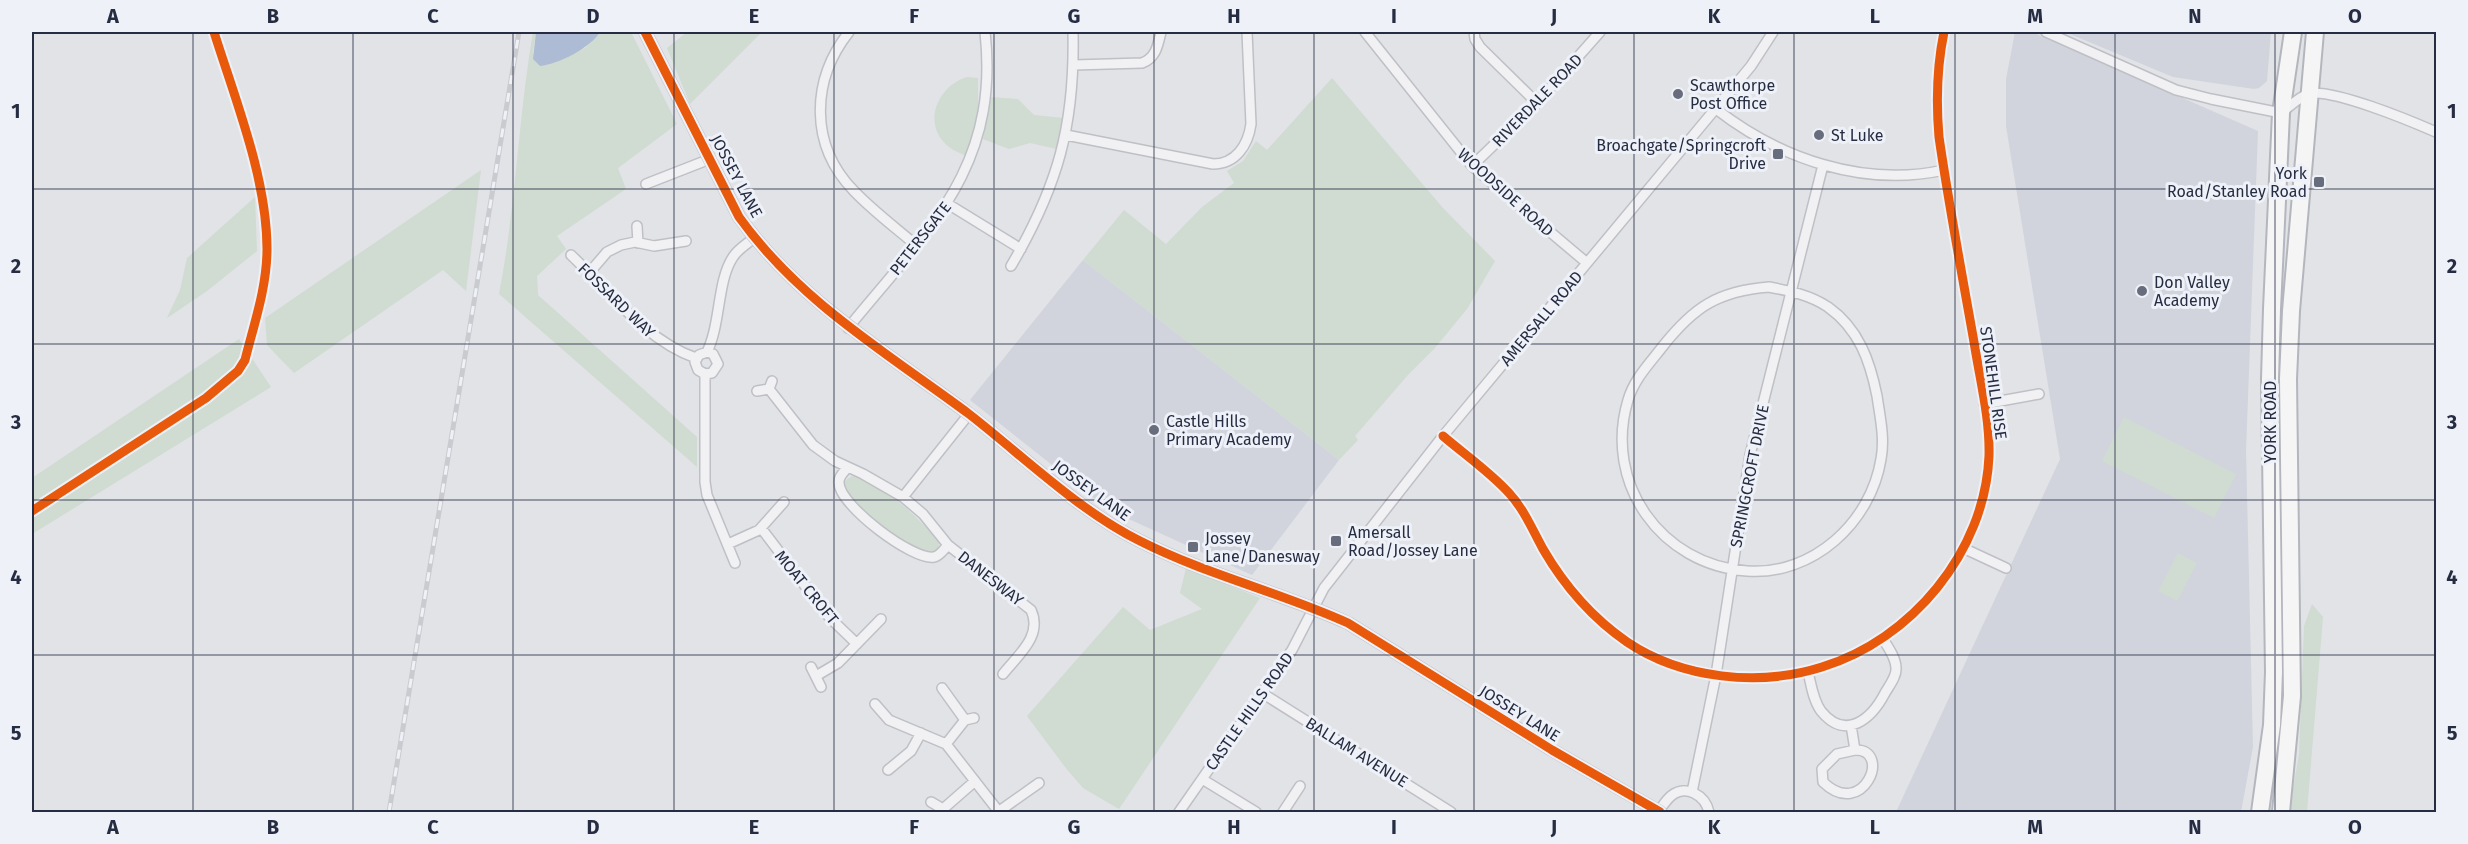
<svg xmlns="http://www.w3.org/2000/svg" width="2468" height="844" viewBox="0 0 2468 844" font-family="'Fira Sans',sans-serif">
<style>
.built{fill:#d1d4dd}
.green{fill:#d0dbd1}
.water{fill:#adbbd4}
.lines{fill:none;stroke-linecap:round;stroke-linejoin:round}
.street-casing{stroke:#bec0c5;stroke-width:12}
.highway-casing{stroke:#b3b6bc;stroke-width:20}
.street{stroke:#f1f1f3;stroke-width:9}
.secondary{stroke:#c2c3c9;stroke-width:14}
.highway{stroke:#f5f5f6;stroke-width:16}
.rail-casing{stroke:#cacbce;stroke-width:5}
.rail{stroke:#eef1f7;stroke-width:3;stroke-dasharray:9;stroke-linecap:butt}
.cycleway-casing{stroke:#eef1f7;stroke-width:13}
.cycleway{stroke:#e8590c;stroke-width:9}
.grid{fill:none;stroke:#262d42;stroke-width:1.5;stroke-opacity:0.55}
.poi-dot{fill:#676d7c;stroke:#eef1f7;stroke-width:2}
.labels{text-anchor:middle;stroke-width:6;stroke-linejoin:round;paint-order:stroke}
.poi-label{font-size:16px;fill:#262d42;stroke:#eef1f7;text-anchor:start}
.street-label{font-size:16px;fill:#262d42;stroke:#eef1f7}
.neatline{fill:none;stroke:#262d42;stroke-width:2}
.grid-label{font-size:20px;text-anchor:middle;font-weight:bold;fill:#262d42}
</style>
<rect width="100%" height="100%" fill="#e1e3e7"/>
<path class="built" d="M2015,32H2032L2258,131L2246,451L2253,747L2241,812H1896L2060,459L2006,126V79Z
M2065,32H2271L2267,81L2259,88L2254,89L2173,77Z
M1083,260L1339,460L1252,575L1109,510L970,400Z"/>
<path class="green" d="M533,32H536L533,53L540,66L585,48L600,32H631L677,124L618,168L626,189L557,236L566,249L537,276L538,295L697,437V467L499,294C516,207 518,119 533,32Z
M687,32H762L690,104L667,48Z
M967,77L978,78V116L966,156C961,153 954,151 949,147C921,125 937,86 967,77Z
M1332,78L1443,208L1495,261L1467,309L1434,349L1407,376L1355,436L1358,440L1339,460L1083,260L1124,210L1166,244L1202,207L1234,183L1227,171L1243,161L1256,141L1267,150Z
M991,97L1018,99L1034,115L1063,118L1057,149L1030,143L1009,149L983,139Z
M481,170L466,291L443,270L294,373L267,345L265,318Z
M255,197L257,251L207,291L167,318L180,290L187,258Z
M239,339L271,387L32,534V478Z
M2124,417L2236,474L2214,518L2102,461Z
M852,476C889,489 914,513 939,542L938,552C918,557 882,529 867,516C858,508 850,496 843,487L842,483Z
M2178,553L2197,563L2177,601L2158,591Z
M1186,568L1260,598L1119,809L1083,788L1065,767L1027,716L1123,607L1150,630L1202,609L1180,593Z
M2312,604L2323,617L2307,812H2289L2299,754L2304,626Z"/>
<path class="water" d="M536,32H600C590,48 559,64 540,66L533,59Z"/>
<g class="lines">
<defs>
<path id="street" d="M849,32C811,80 809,145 854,191C873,211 896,228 917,246
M1365,32L1472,166L1587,263
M1474,32L1475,39L1480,47L1537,103
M2046,32L2176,90L2211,99L2281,113C2289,107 2299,97 2308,94C2330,87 2413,122 2436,132
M1074,65L1142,63C1156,58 1158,45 1161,32
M1716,109C1779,158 1863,188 1944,170
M1066,135L1213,164C1236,164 1248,145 1251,124L1247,32
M1472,166L1537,103L1600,32
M646,184L710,159
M948,204L1021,249
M637,226L638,243
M571,255C609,291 646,341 696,358
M1011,266C1058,186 1075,125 1073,32
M589,273L607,252L621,245L635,242L654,246L686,241
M1769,287C1790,291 1810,295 1828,307C1859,329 1870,361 1877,396C1880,417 1885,438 1881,459C1871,522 1813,576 1747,571C1661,565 1603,483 1628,400C1634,379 1650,363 1663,346C1694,307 1718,291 1769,287Z
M848,328C927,231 1000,168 985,32
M707,352L713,354L718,364L712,373L705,374L698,370L695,362L699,355L707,352C721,323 717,281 733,257C738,249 747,244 754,238
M705,374V482L707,495L735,563
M769,389L813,445L835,461L863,474L903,497L923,514L948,545L1031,610C1043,636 1018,655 1003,674
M757,391L769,389L772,381
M1984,404L2039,394
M1443,436C1464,454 1490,472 1509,493C1524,509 1533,531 1543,549C1565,587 1591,617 1627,642C1682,679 1759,687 1822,667C1911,640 1985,552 1989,456C1990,418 1980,380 1974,342C1962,274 1949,206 1939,137C1936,102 1937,66 1944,32
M848,467C844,472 838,477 839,483C839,505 913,561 934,557C940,556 944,549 948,545
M903,497L969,414
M761,528L829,617L857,644
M728,544L759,530L784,502
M1963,548L2006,568
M811,667L821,687
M1808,672C1811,684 1813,700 1821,711C1846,742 1872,718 1885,693C1889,686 1897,676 1896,668C1896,658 1888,647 1883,639
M816,676L838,663L881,619
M942,688L965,720L974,718
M1262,693L1451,812
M875,704L889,720L946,744L999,812
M1851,725L1855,750C1893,749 1863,821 1823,782L1822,769L1837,754L1855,750
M946,744L965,720
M888,770L911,751L921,733
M1202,779L1256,812
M1692,792L1716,675L1750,455L1823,165
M931,802L943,809L944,812
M943,809L975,781
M998,812L1039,783
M1179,812L1292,650L1324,588L1443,436L1751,66L1773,32
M1283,812L1300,786
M1658,812C1662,807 1666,800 1671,796C1686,784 1705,795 1709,812"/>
<path id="highway" d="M2260,812L2272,725L2274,672L2270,379L2272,309L2281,113L2293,32
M2281,812L2292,696L2288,379L2291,311L2315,32"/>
</defs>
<use href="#street" class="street-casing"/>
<use href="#highway" class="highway-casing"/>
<use href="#street" class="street"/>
<path class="secondary" d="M645,32L739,217C799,301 887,353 969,414C1023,456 1079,511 1140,541C1207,575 1280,592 1348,623L1552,750L1660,812"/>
<use href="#highway" class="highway"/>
<defs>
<path id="rail" d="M389,812L519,32"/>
</defs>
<use href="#rail" class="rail-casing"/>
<use href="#rail" class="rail"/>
<defs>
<path id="cycleway" d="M645,32L739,217C799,301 887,353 969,414C1023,456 1079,511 1140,541C1207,575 1280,592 1348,623L1552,750L1660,812
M1443,436C1464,454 1490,472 1509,493C1524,509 1533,531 1543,549C1565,587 1591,617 1627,642C1682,679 1759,687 1822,667C1911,640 1985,552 1989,456C1990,418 1980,380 1974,342C1962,274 1949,206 1939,137C1936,102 1937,66 1944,32
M32,511L206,398L238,371L245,360C254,324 267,287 267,249C267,178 235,99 214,32"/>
</defs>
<use href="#cycleway" class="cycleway-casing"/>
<use href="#cycleway" class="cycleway"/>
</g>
<path class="grid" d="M193,32V812M353,32V812M513,32V812M674,32V812M834,32V812M994,32V812M1154,32V812M1314,32V812M1474,32V812M1634,32V812M1794,32V812M1955,32V812M2115,32V812M2275,32V812M32,189H2436M32,344H2436M32,500H2436M32,655H2436"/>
<g class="poi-dot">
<circle cx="1678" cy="94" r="6"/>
<circle cx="1819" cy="135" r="6"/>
<rect x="1772" y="148" width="12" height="12" rx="3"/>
<rect x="2313" y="176" width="12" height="12" rx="3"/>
<circle cx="2142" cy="291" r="6"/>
<circle cx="1154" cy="430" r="6"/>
<rect x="1330" y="535" width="12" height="12" rx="3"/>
<rect x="1187" y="541" width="12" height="12" rx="3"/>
</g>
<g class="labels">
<g class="poi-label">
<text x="1690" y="91">Scawthorpe<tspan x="1690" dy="18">Post Office</tspan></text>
<text x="1831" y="141">St Luke</text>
<text x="1766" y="151" text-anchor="end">Broachgate/Springcroft<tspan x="1766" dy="18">Drive</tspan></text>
<text x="2307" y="179" text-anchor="end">York<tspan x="2307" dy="18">Road/Stanley Road</tspan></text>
<text x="2154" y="288">Don Valley<tspan x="2154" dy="18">Academy</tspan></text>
<text x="1166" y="427">Castle Hills<tspan x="1166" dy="18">Primary Academy</tspan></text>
<text x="1348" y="538">Amersall<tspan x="1348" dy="18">Road/Jossey Lane</tspan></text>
<text x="1205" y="544">Jossey<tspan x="1205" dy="18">Lane/Danesway</tspan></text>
</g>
<g class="street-label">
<text transform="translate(1537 100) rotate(-46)" y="6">RIVERDALE ROAD</text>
<text transform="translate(737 176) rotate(62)" y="6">JOSSEY LANE</text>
<text transform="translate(1506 192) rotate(42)" y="6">WOODSIDE ROAD</text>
<text transform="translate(920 238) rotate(-52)" y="6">PETERSGATE</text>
<text transform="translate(617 300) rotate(44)" y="6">FOSSARD WAY</text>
<text transform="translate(1541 318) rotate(-50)" y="6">AMERSALL ROAD</text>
<text transform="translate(1994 383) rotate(82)" y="6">STONEHILL RISE</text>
<text transform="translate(2270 422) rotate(-90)" y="6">YORK ROAD</text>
<text transform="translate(1749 476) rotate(-79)" y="6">SPRINGCROFT DRIVE</text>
<text transform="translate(1092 490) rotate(36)" y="6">JOSSEY LANE</text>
<text transform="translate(991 578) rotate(38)" y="6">DANESWAY</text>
<text transform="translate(807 587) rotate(51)" y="6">MOAT CROFT</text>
<text transform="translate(1249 711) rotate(-55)" y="6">CASTLE HILLS ROAD</text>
<text transform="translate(1520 713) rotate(32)" y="6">JOSSEY LANE</text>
<text transform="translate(1357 752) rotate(32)" y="6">BALLAM AVENUE</text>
</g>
</g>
<rect width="2468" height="844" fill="none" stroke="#eef1f7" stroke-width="66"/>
<rect x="33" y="33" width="2402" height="778" class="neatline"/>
<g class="grid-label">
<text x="113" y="23">A</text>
<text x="273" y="23">B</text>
<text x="433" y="23">C</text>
<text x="593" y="23">D</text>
<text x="754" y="23">E</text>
<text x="914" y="23">F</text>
<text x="1074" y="23">G</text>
<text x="1234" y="23">H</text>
<text x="1394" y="23">I</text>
<text x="1554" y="23">J</text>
<text x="1714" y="23">K</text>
<text x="1875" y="23">L</text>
<text x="2035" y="23">M</text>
<text x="2195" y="23">N</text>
<text x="2355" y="23">O</text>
<text x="16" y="118">1</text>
<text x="2452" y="118">1</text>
<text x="16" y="273">2</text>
<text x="2452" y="273">2</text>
<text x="16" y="429">3</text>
<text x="2452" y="429">3</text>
<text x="16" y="584">4</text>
<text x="2452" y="584">4</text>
<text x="16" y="740">5</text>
<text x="2452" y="740">5</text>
<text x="113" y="834">A</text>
<text x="273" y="834">B</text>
<text x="433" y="834">C</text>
<text x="593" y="834">D</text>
<text x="754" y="834">E</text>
<text x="914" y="834">F</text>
<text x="1074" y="834">G</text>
<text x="1234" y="834">H</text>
<text x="1394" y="834">I</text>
<text x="1554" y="834">J</text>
<text x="1714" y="834">K</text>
<text x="1875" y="834">L</text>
<text x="2035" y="834">M</text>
<text x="2195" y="834">N</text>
<text x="2355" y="834">O</text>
</g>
</svg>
